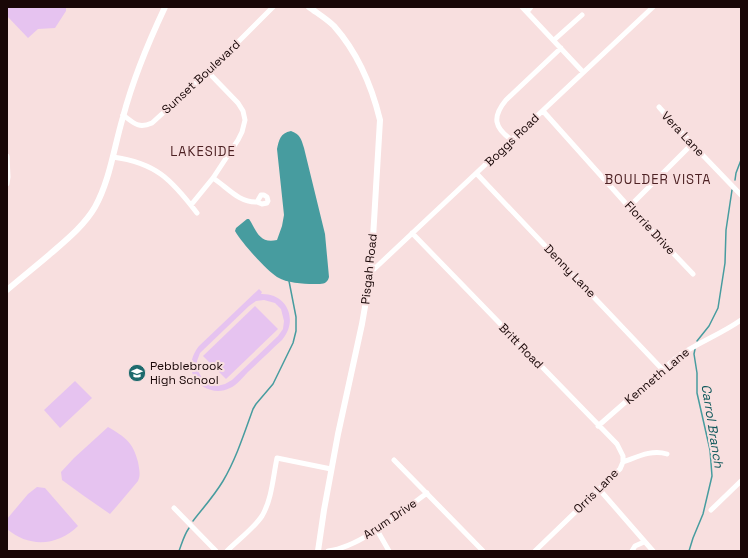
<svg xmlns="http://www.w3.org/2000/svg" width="748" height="558" viewBox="0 0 748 558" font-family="'Space Grotesk',sans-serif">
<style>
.green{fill:#e6c3f0;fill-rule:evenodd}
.water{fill:#479c9f}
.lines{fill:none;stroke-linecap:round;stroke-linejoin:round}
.stream{stroke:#479c9f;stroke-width:1.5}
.minor{stroke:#fff;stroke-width:5}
.tertiary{stroke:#fff;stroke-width:6}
.labels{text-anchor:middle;stroke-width:4;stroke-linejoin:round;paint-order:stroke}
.street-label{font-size:12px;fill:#190707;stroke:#f8dfdf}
.poi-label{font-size:12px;fill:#190707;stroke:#f8dfdf;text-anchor:start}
.neighbourhood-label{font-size:13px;letter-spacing:1px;fill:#4d2123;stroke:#f8dfdf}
.water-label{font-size:13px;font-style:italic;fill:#0f585b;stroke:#f8dfdf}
</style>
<rect width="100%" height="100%" fill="#f8dfdf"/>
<path class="green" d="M7,7H66V11L55,28L38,29L28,38L7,16Z
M259,289L262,292L261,294C287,293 299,320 282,340C271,350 260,361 248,372C243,377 237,385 230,388C217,395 199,389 193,375C189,365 192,355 199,346ZM264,300L275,303L281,309L284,321L283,329L278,336L232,380L225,384L217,386L209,384L203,380L197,369V361L200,353L249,306L256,301Z
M255,306L278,329L226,379L203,356Z
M75,381L92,398L60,428L44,410Z
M108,427C125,437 133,442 138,462C139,468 141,475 138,481L117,506L110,514L84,496L62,480L61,472L74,458Z
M37,487L45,488L78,526C58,546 29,548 7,529V519L28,494Z"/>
<path class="water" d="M291,131C301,135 301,139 304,148L325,234L329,277C327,285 321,284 314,284C302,284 287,283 277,277C266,270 242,243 235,231L236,228L247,219H249C257,231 259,244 277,240L282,226L284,215L277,149C279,140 280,133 291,131Z"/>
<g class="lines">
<path class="stream" d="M735,180L736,173L741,160
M697,341L709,326L718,308L725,263L726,230L732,190
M193,521C203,508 214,496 223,481C236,459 244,434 253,409L256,404L273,384L293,343L296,331V317L289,281
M179,551C182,543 184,535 189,528
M689,551L693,538L703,514L712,476L710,450L697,393V373L694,354L695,349"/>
<path class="minor" d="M522,7L583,72
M527,12L531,7
M554,40L582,15
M659,107L692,144L741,195
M543,111L629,207L693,274
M123,115C134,123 138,129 152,123L208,72L273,7
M512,140C494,128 492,117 506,100L561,48
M7,156L8,177L7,184
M113,157C156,163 171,179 197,213
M477,174L662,369
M213,178C227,187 239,203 257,202
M261,195H264L267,197L268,201L267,203L262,204L257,202Z
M191,205L213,178L238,140L242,132L245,120L243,111L238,103L208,72
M629,207L692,144
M412,233L617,444L623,456V462
M371,272L653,7
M598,426L676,358C696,343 720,335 741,320
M394,460L483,551
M599,489L653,551
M174,508L216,551
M711,510L741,481
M377,530L389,551
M227,551C238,540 254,528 262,516C272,499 273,477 277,458L331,469
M328,551C361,547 401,512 427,493
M535,551L620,469L623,462C637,457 652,449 667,454
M632,551L635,546L644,542"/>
<path class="tertiary" d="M309,7C317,13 327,19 334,26C357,52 372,87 380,120L371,272L362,324L338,434L324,510L318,551
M7,290C21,278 35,267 49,255C65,241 84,226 95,207C110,180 114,147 123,117C133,79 148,43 165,7"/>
</g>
<defs>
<symbol id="school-disc" viewBox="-11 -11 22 22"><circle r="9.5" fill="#1e6a6d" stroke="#f8dfdf"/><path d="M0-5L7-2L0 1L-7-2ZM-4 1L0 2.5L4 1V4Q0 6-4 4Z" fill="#fff"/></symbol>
</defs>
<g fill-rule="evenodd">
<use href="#school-disc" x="127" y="363" width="20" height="20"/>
</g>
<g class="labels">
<g class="street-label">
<text transform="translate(201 77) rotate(-43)" y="4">Sunset Boulevard</text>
<text transform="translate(683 134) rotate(47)" y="4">Vera Lane</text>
<text transform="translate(512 140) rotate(-44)" y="4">Boggs Road</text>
<text transform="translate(650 228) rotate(47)" y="4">Florrie Drive</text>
<text transform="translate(369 269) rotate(-84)" y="4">Pisgah Road</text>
<text transform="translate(570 271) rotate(46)" y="4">Denny Lane</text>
<text transform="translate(521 346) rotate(46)" y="4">Britt Road</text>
<text transform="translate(657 376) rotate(-40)" y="4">Kenneth Lane</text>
<text transform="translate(596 491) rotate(-45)" y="4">Orris Lane</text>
<text transform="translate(390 519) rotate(-34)" y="4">Arum Drive</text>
</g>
<g class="poi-label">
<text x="150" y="370">Pebblebrook<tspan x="150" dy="14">High School</tspan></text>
</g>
<g class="neighbourhood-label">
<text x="203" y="156">LAKESIDE</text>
<text x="658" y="184">BOULDER VISTA</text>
</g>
<g class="water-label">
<text transform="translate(713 426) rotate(81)" y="5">Carrol Branch</text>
</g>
</g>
<rect width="748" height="558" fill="none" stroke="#190707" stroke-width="16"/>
</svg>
